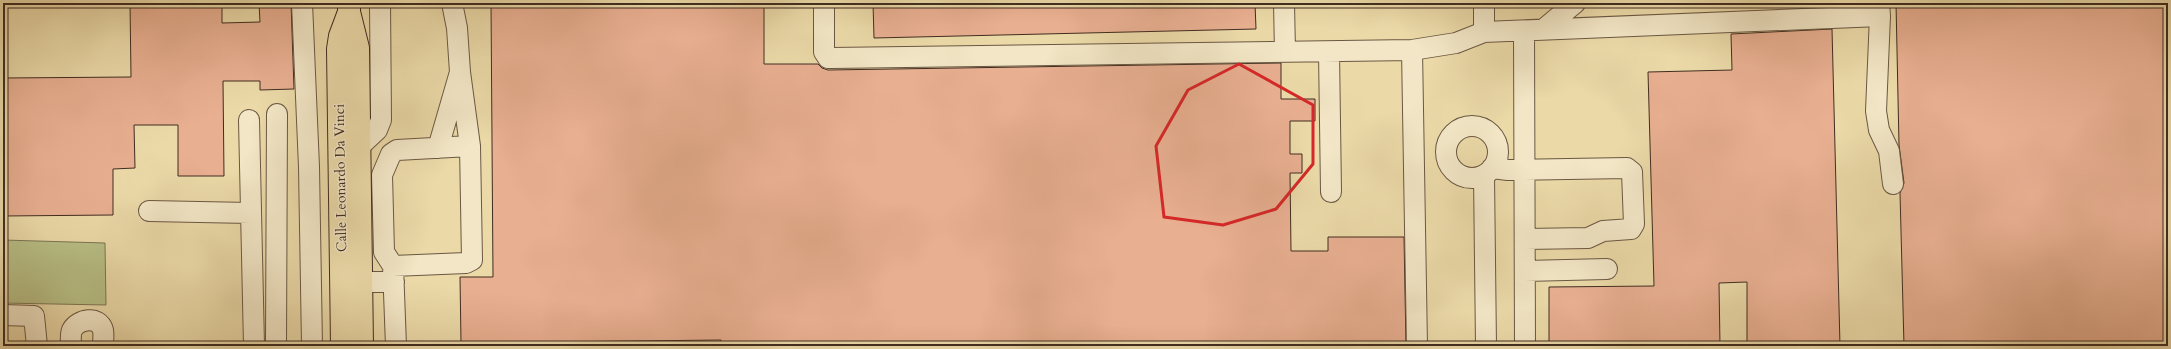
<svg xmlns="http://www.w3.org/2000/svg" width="2171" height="349" viewBox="0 0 2171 349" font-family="Cardo,serif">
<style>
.green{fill:#b8bf86;stroke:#7c7654}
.building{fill:#e8af91;stroke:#402d21}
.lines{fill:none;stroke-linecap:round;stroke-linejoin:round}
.minor-casing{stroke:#6b5843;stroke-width:22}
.major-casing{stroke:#402d21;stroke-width:24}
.minor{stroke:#f2e6c6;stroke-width:20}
.major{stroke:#ebd9a8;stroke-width:22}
.marked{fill:none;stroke:#d62828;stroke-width:3;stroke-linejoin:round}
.labels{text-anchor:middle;stroke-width:3;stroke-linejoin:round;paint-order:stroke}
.street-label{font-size:14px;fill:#402d21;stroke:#f2e6c6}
</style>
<rect width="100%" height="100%" fill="#ebd9a8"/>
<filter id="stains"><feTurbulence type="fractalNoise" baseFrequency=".005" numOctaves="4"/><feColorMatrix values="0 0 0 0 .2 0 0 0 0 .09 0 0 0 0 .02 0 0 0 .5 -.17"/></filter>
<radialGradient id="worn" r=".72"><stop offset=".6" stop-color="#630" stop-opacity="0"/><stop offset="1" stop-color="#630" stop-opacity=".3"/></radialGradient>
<path class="green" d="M3,240L105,243L106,305L3,303Z"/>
<path class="building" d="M130,3H222V23L260,22L259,3H291L294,89L260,90V81H223L224,176H178V125H134L135,168L113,169V215L3,216V78L131,77Z
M491,3H764V64H818L822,68L828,70L1281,63V99H1315V121H1290V154H1302V173H1290L1291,251H1328V237H1404L1406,346H721V340L461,343L460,277H493Z
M873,3H1255L1256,29L874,38Z
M1896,3H2168V346H1904L1900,193L1904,183L1899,145Z
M1832,29L1840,346H1747V282L1719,283L1720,346H1549V287L1654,286L1648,72L1732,70L1731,34Z"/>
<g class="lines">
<defs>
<path id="minor" d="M302,3L309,167L312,346
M452,3L457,28L460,72
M824,3V52L828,58H831L1412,50L1456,43L1484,32L1880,16L1879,3
M1284,3L1285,52
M1484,3V32
M1880,16L1876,111L1879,130L1889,151L1893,184
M1544,29L1575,3
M1524,31L1525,346
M1412,50L1417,346
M1329,52L1331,192
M249,120L254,346
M1446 152a26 26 0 1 1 52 0a26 26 0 1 1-52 0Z
M361,145L377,130L381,120L380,3
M438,148L460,72L470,146
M1492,168L1508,170L1627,168L1632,172L1634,224L1631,229L1603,231L1588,238L1525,239
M1484,175L1486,346
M149,211L250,213
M393,266L466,263L472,260L470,146L397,150L391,154L382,175L384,252L393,266L396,346
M1525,271L1607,269
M362,282H394
M3,315L34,316L37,346
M71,346C71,341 70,335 72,330C78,319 99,315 103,330C104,335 103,341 103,346
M276,346L277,114"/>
<path id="major" d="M349,3V12L358,48L362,346
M342,346L338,49L340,36L349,12"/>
</defs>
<use href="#minor" class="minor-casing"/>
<use href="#major" class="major-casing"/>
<use href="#minor" class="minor"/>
<use href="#major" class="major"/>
</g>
<path class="marked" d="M1239,64L1313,105V164L1276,209L1223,225L1164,217L1156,146L1188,90Z"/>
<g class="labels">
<g class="street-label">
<text transform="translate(340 178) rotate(-91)" y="5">Calle Leonardo Da Vinci</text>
</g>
</g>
<rect width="2171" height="349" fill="none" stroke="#ebd9a8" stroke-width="16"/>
<rect x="4" y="4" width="2163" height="341" fill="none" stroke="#402d21" stroke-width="2"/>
<rect x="8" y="8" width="2155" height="333" fill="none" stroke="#402d21"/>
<rect width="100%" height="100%" filter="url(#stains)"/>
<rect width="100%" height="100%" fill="url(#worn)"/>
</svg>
